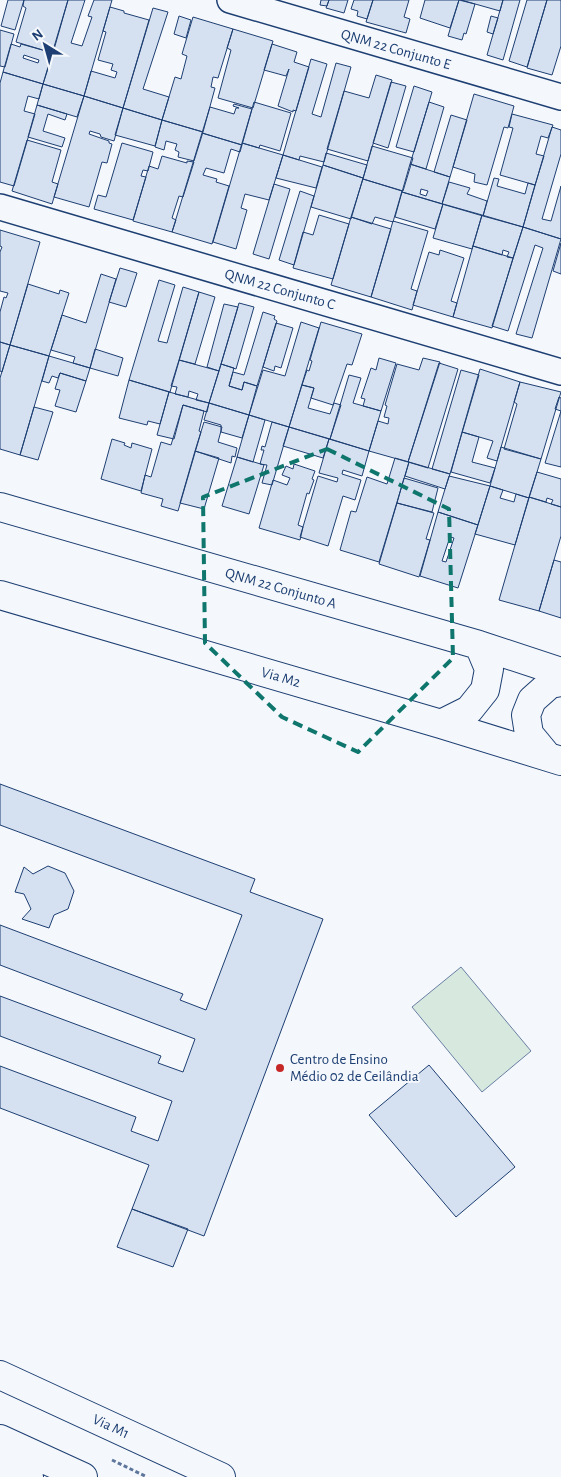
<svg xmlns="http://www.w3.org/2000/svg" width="561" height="1477" viewBox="0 0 561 1477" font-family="'Alegreya Sans',sans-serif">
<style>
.green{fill:#d7e8df;stroke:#687fa3}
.building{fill:#d5e0f0;stroke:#1d3f73;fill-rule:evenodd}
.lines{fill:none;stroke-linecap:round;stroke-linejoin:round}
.minor-casing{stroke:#1d3f73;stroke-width:28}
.secondary-casing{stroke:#1d3f73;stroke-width:30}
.path{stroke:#5e769c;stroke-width:3;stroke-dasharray:4 2.5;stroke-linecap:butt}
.minor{stroke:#f4f7fb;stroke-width:25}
.secondary{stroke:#f4f7fb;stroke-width:28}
.marked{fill:none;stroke:#0f766e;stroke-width:4;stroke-dasharray:10 6;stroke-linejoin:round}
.poi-dot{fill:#c62828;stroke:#f4f7fb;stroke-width:2}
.labels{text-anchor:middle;stroke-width:4;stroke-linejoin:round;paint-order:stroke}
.street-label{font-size:15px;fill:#1d3f73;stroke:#f4f7fb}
.poi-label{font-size:15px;fill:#1d3f73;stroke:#f4f7fb;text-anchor:start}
</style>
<rect width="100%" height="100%" fill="#f4f7fb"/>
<path class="green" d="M461,967L531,1051L482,1092L412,1007Z"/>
<path class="building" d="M8,0H24L15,30L1,26Z
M24,0H68L53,53L16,42L26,8L23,6Z
M68,0H85L71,43L82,46L92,17L88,16L94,0H112L84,96L43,84Z
M321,0H329L327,6L320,5Z
M329,0H348L344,13L326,8Z
M354,0H373L367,19L357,16L358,11L351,9Z
M373,0H409L404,17L410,19L406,33L366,22Z
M425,0H459L450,28L420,18Z
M459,0L475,4L466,34L464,33L462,40L448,36Z
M461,0H503L500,11Z
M503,0H520L503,60L487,55Z
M527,0H547L527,67L509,61Z
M547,0H561V46L552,75L527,68Z
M110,7L124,11V13L149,20L123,108L84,96L91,71L115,78L117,72L111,70L113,64L98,60L106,32L103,31Z
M153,8L168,12L143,89L169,97L162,120L123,108Z
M179,16L191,20L186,38L174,34Z
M491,16L498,18L493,34L487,32Z
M193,17L233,29L218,78L213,77L211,87L215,88L203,132L162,120L175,77L181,79L187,56L182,54Z
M233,29L273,41L253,108L218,98L231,50L227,48Z
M0,30L14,34L5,67L0,66Z
M11,44L20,47L21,44L53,53L43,84L3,72ZM24,55L39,60L38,63L23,58Z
M272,44L297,52L294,62L309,67L296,111L293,110V112L278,106L289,69L286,76L264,70Z
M311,59L327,64L312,114L321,117L336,63L351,67L324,162L300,156L299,160L283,155Z
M3,72L43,84L39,99L28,96L24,111L35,114L14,186L0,182V83Z
M376,75L392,80L368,161L327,149L344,91L369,98Z
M391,82L406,86L388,148L373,143Z
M43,84L84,96L77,117L37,105Z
M414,86L432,92L414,152L396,147Z
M474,94L514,106L508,128L504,127L487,185L474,182L475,174L453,167Z
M84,96L123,108L114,141L101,137L100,134L90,131L89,134L109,141V143L112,144L107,163L102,162L89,207L54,197Z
M254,102L291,113L280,151L260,145L259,148L242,143Z
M429,102L444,107L426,169L410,164Z
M234,104L252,109L242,145L202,133L210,107L234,114L236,108H239L233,106Z
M37,105L67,114L65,120L48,114L43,131L65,138L62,147L28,137Z
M123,108L162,120L155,146L115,135Z
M512,114L553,125L548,138L541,136L536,154L544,156L535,185L500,175L513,128L509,127Z
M451,115L467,120L450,177L434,172Z
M162,120L203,132L194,161L178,157L179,152L175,150L177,144L166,141L164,150L155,147Z
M552,127L561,130V154L542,219L551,221L561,186V239L523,227Z
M202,133L242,145L240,152L231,149L224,173L206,168L203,175L217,179L216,182L229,186L212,244L172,232Z
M27,140L61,150L52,182L58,184L52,204L12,191Z
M122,143L153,152L148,171L143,170L141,176L146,177L133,220L94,209L98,195L106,197Z
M242,143L283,155L269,200L245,194L241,208L247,210L236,249L213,242Z
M372,146L413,158L403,191L363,179Z
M326,153L367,165L363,178L323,165Z
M283,155L322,167L316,188L276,178Z
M162,156L187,163V161L194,162L183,197L179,196L172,218L176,220L172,232L133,221L149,166L158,169Z
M410,164L450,177L442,204L402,192ZM421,189L428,191L426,196L420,194Z
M323,165L363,178L351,219L311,207Z
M494,178L499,179L497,186L525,194L528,183L535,185L523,227L483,216Z
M363,179L402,191L393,222L375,217L372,224L351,217Z
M449,182L470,188L467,194L487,201L483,216L442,204Z
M274,184L290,189L269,259L253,254Z
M300,191L314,196L294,265L279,260Z
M402,192L443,204L435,229L395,217Z
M443,204L482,215L472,249L433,238Z
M319,215L349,224L333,279L293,268L303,232L313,235Z
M482,215L523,227L513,258L507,257L509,252L503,250L502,255L473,246Z
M351,217L391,229L371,297L331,285Z
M393,221L428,231L411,289L417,291L412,310L371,297Z
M523,227L561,239L532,338L516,334L543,248L535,245L508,331L492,326Z
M0,230L40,242L10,345L0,342V312L4,297L6,298L8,293L0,291V252L2,247L0,246Z
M561,243V274L553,271Z
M473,246L513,258L492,328L453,317Z
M440,250L464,258L451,301L457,303L453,317L413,305L429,252L439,255Z
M120,268L137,273L126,307L109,302Z
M101,274L116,279L90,368L73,363L75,357L51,350L62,315L86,323Z
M159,280L175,285L158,341L167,343L183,287L199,292L170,392L129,380Z
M28,284L59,294L60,290L69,293L49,356L10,345Z
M199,292L215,297L195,364L179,360Z
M239,303L254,307L236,369L221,364Z
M224,304L238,307L219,371L207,367Z
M263,312L275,316L274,319L277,321L257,386L244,382L242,390L229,386L233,372L244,375Z
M301,322L319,328L289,427L249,415L263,370L285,376Z
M321,322L362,334L352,365L347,364L333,405L311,398L314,388L302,385L307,370L309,371L312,361L310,360Z
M276,323L293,328L281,368L275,366L274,371L263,367Z
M0,342L10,345L2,372L0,371Z
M10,345L49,356L20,455L0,449V378Z
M95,349L123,358L118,376L90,368Z
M49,356L90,368L86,381L60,373L58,378L52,376L49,383L42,381Z
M379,358L396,363L381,411L363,406L365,399L361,398L371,368L376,370Z
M423,358L440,362L408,462L369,451L378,421L388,424L389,418L384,417L387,406L385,405L397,364L419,370Z
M179,360L219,371L209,403L196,400L198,394L189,391L188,397L175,394L177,387L171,386Z
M439,363L458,369L428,468L408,462Z
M221,364L234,368L229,386L242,390L244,382L257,386L249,415L209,403Z
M480,369L520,382L497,461L487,458L493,441L462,432Z
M461,370L479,375L450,474L432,469Z
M60,373L86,381L76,412L55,406L60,390L55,389Z
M349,375L361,378L353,403L381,411L369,451L330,439Z
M129,380L169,392L160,424L148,421L147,425L119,418Z
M520,382L561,392L541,459L504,449L517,404L514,402Z
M302,385L314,388L308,408L330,414L334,403L341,405L330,439L289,427Z
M169,392L209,403L207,412L183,405L174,439L157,435Z
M559,397L561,398V467L545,463L561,411L555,409Z
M209,403L249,415L242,438L221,432V425L204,420Z
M183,405L204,411L199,431L201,432L178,511L161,506L163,499L141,493L145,475L151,477L161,442L171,445Z
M34,407L53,412L38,460L20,455Z
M249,415L265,420L253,462L237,457Z
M204,422L222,427L218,442L237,448L235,457L232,456L231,463L195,451Z
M272,422L289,427L272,485L262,483L267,465L260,464L264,450H261L262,446L265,447Z
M289,427L329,439L323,458L283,446Z
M462,432L479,437L472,462L495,468L490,483L451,472Z
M112,439L125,443L124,445L131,448L132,443L152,449L141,491L101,479Z
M329,439L369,451L362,476L343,470L342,474L361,480L355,500L343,496L328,546L300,537L318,476L337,482L338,478L319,473Z
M501,447L541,459L529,498L490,486Z
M195,451L219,458L204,509L180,503Z
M237,457L264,465L249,514L222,506Z
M395,458L409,462L379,562L340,550L351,511L356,512L367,477L387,484Z
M409,462L450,474L445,489L405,476Z
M294,464L315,471L312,479L314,480L309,494L307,493L298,525L303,527L300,540L259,528L273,480L287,485L290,478L282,475L286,466L293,469Z
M537,472L561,479V507L551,504L553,500L547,498L546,502L529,497Z
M449,476L490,486L478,525L438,512Z
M404,478L438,488L432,512L397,503Z
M490,486L503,490L500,498L514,502L516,494L529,498L515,545L475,534Z
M529,497L561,507V536L539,611L499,600Z
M397,503L434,513L426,539L430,540L419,577L379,564Z
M438,512L478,525L458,588L420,576ZM450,537L454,538L446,562L442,561Z
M554,560L561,562V618L539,611Z
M0,784L255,879L250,892L323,919L204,1236L132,1209L149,1165L0,1108V1066L136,1117L131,1131L158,1141L172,1101L0,1036V996L161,1056L158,1063L183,1072L195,1039L0,965V925L183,994L180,1000L206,1010L242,915L0,825Z
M48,866L65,873L74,891L68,909L54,915L49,928L22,919L31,909L24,894L15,892L24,867L33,874Z
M429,1065L515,1167L456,1217L369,1115Z
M132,1209L188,1229L173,1267L117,1247Z"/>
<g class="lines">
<defs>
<path id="minor" d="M230,0L561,97
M0,207L561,372"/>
<path id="secondary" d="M0,507L479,645L561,672
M0,595L441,724L561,761
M441,724L469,710L485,690L489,669L479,645
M548,757L529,734L526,715L532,700L550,684L561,682
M0,1375L221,1477
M0,1439L83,1477
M0,1464L29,1477"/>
</defs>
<use href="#minor" class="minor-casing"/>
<use href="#secondary" class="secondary-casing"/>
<path class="path" d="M112,1460L147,1477"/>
<use href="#minor" class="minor"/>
<use href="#secondary" class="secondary"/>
</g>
<path class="marked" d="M327,449L449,509L453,658L358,752L282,717L205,643L203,497Z"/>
<circle class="poi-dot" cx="280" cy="1068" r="5"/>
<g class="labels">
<g class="street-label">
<text transform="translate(396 49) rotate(16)" y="5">QNM 22 Conjunto E</text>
<text transform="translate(280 289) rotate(16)" y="5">QNM 22 Conjunto C</text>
<text transform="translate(281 588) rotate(16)" y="5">QNM 22 Conjunto A</text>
<text transform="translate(281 677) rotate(16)" y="5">Via M2</text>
<text transform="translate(111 1426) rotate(25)" y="5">Via M1</text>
</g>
<g class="poi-label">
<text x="290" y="1064">Centro de Ensino<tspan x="290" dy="17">Médio 02 de Ceilândia</tspan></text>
</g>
</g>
<g transform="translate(45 45) rotate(323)" stroke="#f4f7fb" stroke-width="4" paint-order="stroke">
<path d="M0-4L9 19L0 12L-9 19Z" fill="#1d3f73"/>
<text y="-8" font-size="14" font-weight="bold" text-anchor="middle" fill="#1d3f73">N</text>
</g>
</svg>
